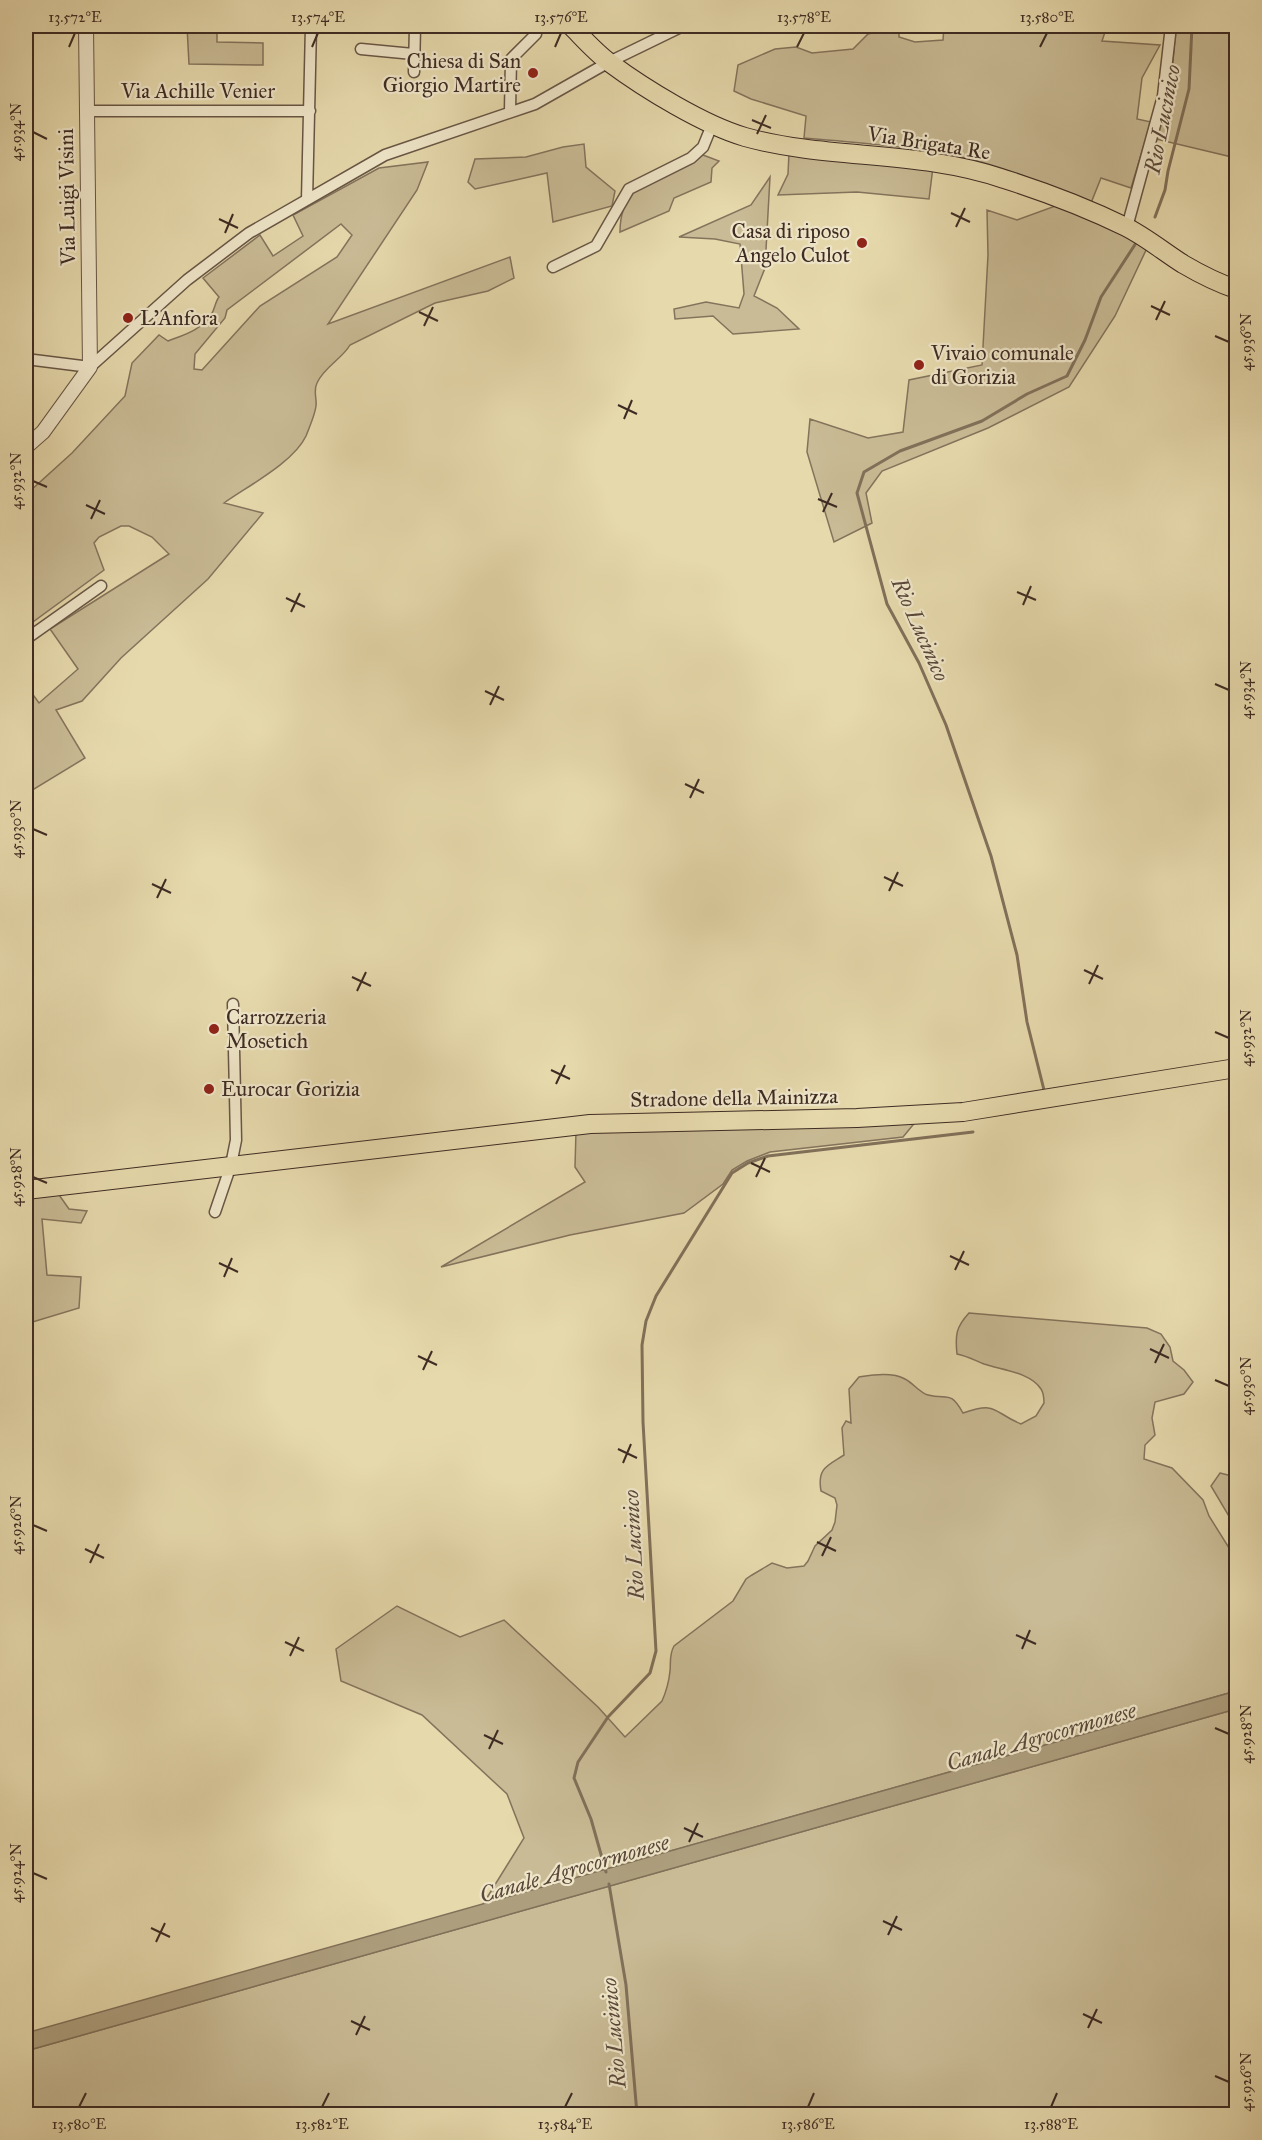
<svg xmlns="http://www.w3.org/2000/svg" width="1262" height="2140" viewBox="0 0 1262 2140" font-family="'IM FELL Great Primer',serif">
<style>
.green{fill:#c9bb95;stroke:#84735c;stroke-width:1.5;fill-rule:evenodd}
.water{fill:#ad9e7d;stroke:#817059;stroke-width:1.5}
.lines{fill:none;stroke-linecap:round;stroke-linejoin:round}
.stream{stroke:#817059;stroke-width:3}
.minor-casing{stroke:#685645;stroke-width:13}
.tertiary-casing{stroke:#685645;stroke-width:16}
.primary-casing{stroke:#3e2b23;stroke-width:20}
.minor{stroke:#efe6c9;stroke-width:10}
.tertiary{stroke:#efe6c9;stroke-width:14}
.primary{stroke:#e6d9ac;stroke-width:18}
.ticks{fill:none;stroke:#3e2b23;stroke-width:2}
.poi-dot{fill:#8f2418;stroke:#efe6c9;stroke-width:2}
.labels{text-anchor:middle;stroke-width:4.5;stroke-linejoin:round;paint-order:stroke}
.poi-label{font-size:21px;fill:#3e2b23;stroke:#efe6c9;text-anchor:start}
.street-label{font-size:21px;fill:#3e2b23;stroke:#efe6c9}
.water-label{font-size:22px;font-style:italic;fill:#5a483a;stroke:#efe6c9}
.neatline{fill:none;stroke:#3e2b23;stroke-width:2}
.ticks-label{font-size:15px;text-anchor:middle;fill:#3e2b23}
</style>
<rect width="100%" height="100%" fill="#e6d9ac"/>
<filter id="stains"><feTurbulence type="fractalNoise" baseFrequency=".00333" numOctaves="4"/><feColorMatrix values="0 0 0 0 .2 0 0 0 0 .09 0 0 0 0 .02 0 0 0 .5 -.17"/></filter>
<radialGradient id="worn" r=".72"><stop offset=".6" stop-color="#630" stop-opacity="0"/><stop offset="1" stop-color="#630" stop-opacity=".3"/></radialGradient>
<path class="green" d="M187,26H217V42L263,43V65L189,64Z
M880,26H899V37L915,42L943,40L944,26H1107L1102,41L1160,45L1142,78L1137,119L1151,122L1131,188L1101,178L1091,203C1046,184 999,164 951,155C902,146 853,142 804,138L806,116L751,99L734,91L738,65L775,49L796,47L812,53L853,49L868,34L880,31Z
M1176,26H1236V158L1156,139L1170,93Z
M584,144L586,167L615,191L612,206L553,222L547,173L475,189L468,182L475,159L526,157L563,147Z
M789,153L933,167L929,199L857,192L778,195L788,174Z
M703,155L719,161L712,168L711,182L674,198L669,211L620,232C620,217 623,204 633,193C640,184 688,165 703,155Z
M428,162L417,190L328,324L510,257L514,278L488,291L435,303L350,345C342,359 324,367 317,383C313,391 317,398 316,406C315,415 309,428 306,436C294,462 248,486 224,503L263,513L208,579L121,658L82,701L56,710L85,758L26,794V685L39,703L78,669L50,629L169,554L152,537L129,526H121L99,537L94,543L104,570L26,627V499L29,492L72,453L125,396L132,363L159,335L168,341C186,334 199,331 211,315C215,309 215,302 219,297L203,278L260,235L273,256L303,236L293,215L379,168ZM341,224L352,235L337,257L260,306L202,370L194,369L195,354L225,318L227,310Z
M770,177L765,268L754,296L777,308L799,329L733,334L713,316L675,319L674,309L706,302L739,308L744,294L740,244L715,239L679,237L751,205Z
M1058,205L1123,231L1147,248L1115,316L1069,387L988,428L882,471L866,493L872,523L834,542L807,452L810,419L868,438L903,432L909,380L982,365L988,255L987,210L1017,220Z
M917,1120L903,1137L770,1152L747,1161L732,1170L723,1184L684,1213L570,1235L441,1267L585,1182L575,1167L576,1131Z
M57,1192L69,1209L87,1211L81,1223L42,1219L47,1275L81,1277L79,1308L26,1324V1196Z
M969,1313L1147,1328L1161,1334L1170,1347L1173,1361L1184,1370L1193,1382L1184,1394L1155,1402L1152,1418L1155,1435L1145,1445L1144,1459L1172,1468L1203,1500L1209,1516L1236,1559V1691L483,1904L524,1838L507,1794L422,1715L341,1681L336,1649L397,1606L460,1637L504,1620L598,1707L625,1737L662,1701C666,1692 669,1681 670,1671C671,1661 669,1655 674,1646L733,1601L746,1579L752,1575L772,1563L787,1568L804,1566L808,1561L815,1546L832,1530L835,1522L837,1505L835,1498L821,1491C817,1468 827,1466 844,1455L842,1428L846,1421L851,1423L849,1389L859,1377C873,1375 892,1372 905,1379C913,1383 920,1393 928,1395C948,1400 950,1390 963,1413C998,1401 992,1412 1021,1424L1036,1416L1044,1403C1044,1399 1043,1392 1041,1389C1030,1372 1001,1370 984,1364C974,1360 967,1356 957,1354C955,1335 956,1327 969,1313Z
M1220,1473L1236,1477V1528L1211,1486Z
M1236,1709V2114H26V2051Z"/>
<path class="water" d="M1236,1691V1709L26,2051V2033Z"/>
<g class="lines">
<path class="stream" d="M1155,217L1165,190L1168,171L1189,89L1192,26
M1044,1090L1027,1022L1017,955L991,856L946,725L919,663L887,604L857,493L864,472L900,451L982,421L1027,394L1067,376L1085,340L1101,297L1136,243
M606,1872L591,1819L574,1778L578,1762L608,1717L650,1673L656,1651L643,1422L642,1345L646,1321L656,1296L732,1173L748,1163L768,1156L973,1132
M609,1884L626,1985L637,2114"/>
<defs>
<path id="minor" d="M361,49L413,54
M414,72L415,26
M87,111H310
M510,111L511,59L536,34L537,26
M307,200L311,26
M1127,227L1163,96L1171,26
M553,267L596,246L629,189L691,158L703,147L712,125
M26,359L90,367L187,280L249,233L385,155L535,104L609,62L683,26
M26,636L29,637L101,586
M215,1212L231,1165L236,1140L233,1004"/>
<path id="tertiary" d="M26,447L43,432L90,367L86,26"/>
<path id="primary" d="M571,26C583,38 596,53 610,63C645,89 704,125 745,137C828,160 920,150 1004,179C1045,192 1087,208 1126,227C1146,237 1164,252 1183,264C1200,274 1218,283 1236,289
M26,1190L590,1124L857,1118L963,1112L1236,1068"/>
</defs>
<use href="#minor" class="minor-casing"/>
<use href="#tertiary" class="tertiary-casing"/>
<use href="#primary" class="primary-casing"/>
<use href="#minor" class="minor"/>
<use href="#tertiary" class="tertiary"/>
<use href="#primary" class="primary"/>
</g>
<path class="ticks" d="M69,47L75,33M312,47L318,33M555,47L561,33M797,47L804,33M1040,47L1047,33M752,120L771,128M33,132L47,139M757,134L766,115M951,213L970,222M219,219L238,228M956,227L965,208M225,233L233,214M1151,306L1170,315M419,312L438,321M1156,320L1165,301M424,326L433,307M1215,336L1229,342M618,405L637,414M624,419L632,400M33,481L47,487M818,499L837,507M86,505L105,514M823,512L832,493M91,519L100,500M1017,592L1036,600M286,598L305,607M1023,605L1031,586M291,612L300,593M1215,684L1229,690M485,691L504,700M490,705L499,686M685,784L704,793M690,798L699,779M33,829L47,835M884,877L903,886M152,884L171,893M889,891L898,872M157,898L166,879M1084,970L1103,979M352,977L371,986M1089,984L1098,965M357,991L366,972M1215,1032L1229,1038M551,1070L570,1079M556,1084L565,1065M751,1163L770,1172M33,1177L47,1183M756,1177L765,1158M950,1256L969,1265M219,1263L238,1272M955,1270L964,1251M224,1277L232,1258M1150,1349L1169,1358M418,1356L437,1365M1155,1363L1164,1344M423,1370L432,1351M1215,1380L1229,1386M618,1449L637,1458M623,1463L631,1444M33,1525L47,1531M817,1542L836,1551M85,1549L104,1558M822,1556L831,1537M90,1563L99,1544M1016,1635L1036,1644M285,1642L304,1651M1022,1649L1030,1630M290,1656L299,1637M1215,1728L1229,1734M484,1735L503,1744M489,1749L498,1730M684,1828L703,1837M689,1842L698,1823M33,1873L47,1879M883,1921L902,1930M151,1928L170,1937M888,1935L897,1916M156,1942L165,1923M1083,2014L1102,2023M351,2021L370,2030M1088,2028L1097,2009M356,2035L365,2016M1215,2076L1229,2082M79,2107L86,2093M322,2107L329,2093M565,2107L572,2093M808,2107L814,2093M1051,2107L1057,2093"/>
<g class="poi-dot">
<circle cx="533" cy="73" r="6"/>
<circle cx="862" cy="243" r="6"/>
<circle cx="128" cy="318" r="6"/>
<circle cx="919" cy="365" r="6"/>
<circle cx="214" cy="1029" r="6"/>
<circle cx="209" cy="1089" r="6"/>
</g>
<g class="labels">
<g class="poi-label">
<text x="521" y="68" text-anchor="end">Chiesa di San<tspan x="521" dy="24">Giorgio Martire</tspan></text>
<text x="850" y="238" text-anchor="end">Casa di riposo<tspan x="850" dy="24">Angelo Culot</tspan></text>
<text x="140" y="325">L'Anfora</text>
<text x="931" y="360">Vivaio comunale<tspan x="931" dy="24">di Gorizia</tspan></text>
<text x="226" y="1024">Carrozzeria<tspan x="226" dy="24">Mosetich</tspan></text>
<text x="221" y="1096">Eurocar Gorizia</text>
</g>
<g class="street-label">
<text x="198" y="98">Via Achille Venier</text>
<text transform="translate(929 143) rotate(9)" y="7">Via Brigata Re</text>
<text transform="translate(67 197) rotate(-91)" y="7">Via Luigi Visini</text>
<text transform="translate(734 1098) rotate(-1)" y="7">Stradone della Mainizza</text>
</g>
<g class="water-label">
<text transform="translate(1162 119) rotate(-79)" y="8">Rio Lucinico</text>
<text transform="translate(921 629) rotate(66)" y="8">Rio Lucinico</text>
<text transform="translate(633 1545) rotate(-93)" y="8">Rio Lucinico</text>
<text transform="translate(1041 1736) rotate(-16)" y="8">Canale Agrocormonese</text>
<text transform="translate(574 1868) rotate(-16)" y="8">Canale Agrocormonese</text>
<text transform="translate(613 2033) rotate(-95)" y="8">Rio Lucinico</text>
</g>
</g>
<rect width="1262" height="2140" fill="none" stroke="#e6d9ac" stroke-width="66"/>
<rect x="33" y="33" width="1196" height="2074" class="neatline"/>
<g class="ticks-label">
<text x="75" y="22">13.572°E</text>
<text x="318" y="22">13.574°E</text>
<text x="561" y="22">13.576°E</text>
<text x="804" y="22">13.578°E</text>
<text x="1047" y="22">13.580°E</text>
<text transform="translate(16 132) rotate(-90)" y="5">45.934°N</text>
<text transform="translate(1246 342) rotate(-90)" y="5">45.936°N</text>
<text transform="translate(16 481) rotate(-90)" y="5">45.932°N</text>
<text transform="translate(1246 690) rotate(-90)" y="5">45.934°N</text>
<text transform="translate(16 829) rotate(-90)" y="5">45.930°N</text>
<text transform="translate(1246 1038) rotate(-90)" y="5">45.932°N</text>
<text transform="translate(16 1177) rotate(-90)" y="5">45.928°N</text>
<text transform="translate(1246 1386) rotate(-90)" y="5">45.930°N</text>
<text transform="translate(16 1525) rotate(-90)" y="5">45.926°N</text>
<text transform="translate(1246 1734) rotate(-90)" y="5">45.928°N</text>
<text transform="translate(16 1873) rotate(-90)" y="5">45.924°N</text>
<text transform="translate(1246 2082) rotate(-90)" y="5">45.926°N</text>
<text x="79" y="2129">13.580°E</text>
<text x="322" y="2129">13.582°E</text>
<text x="565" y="2129">13.584°E</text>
<text x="808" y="2129">13.586°E</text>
<text x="1051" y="2129">13.588°E</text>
</g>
<rect width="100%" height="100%" filter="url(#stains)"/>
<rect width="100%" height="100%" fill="url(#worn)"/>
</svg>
